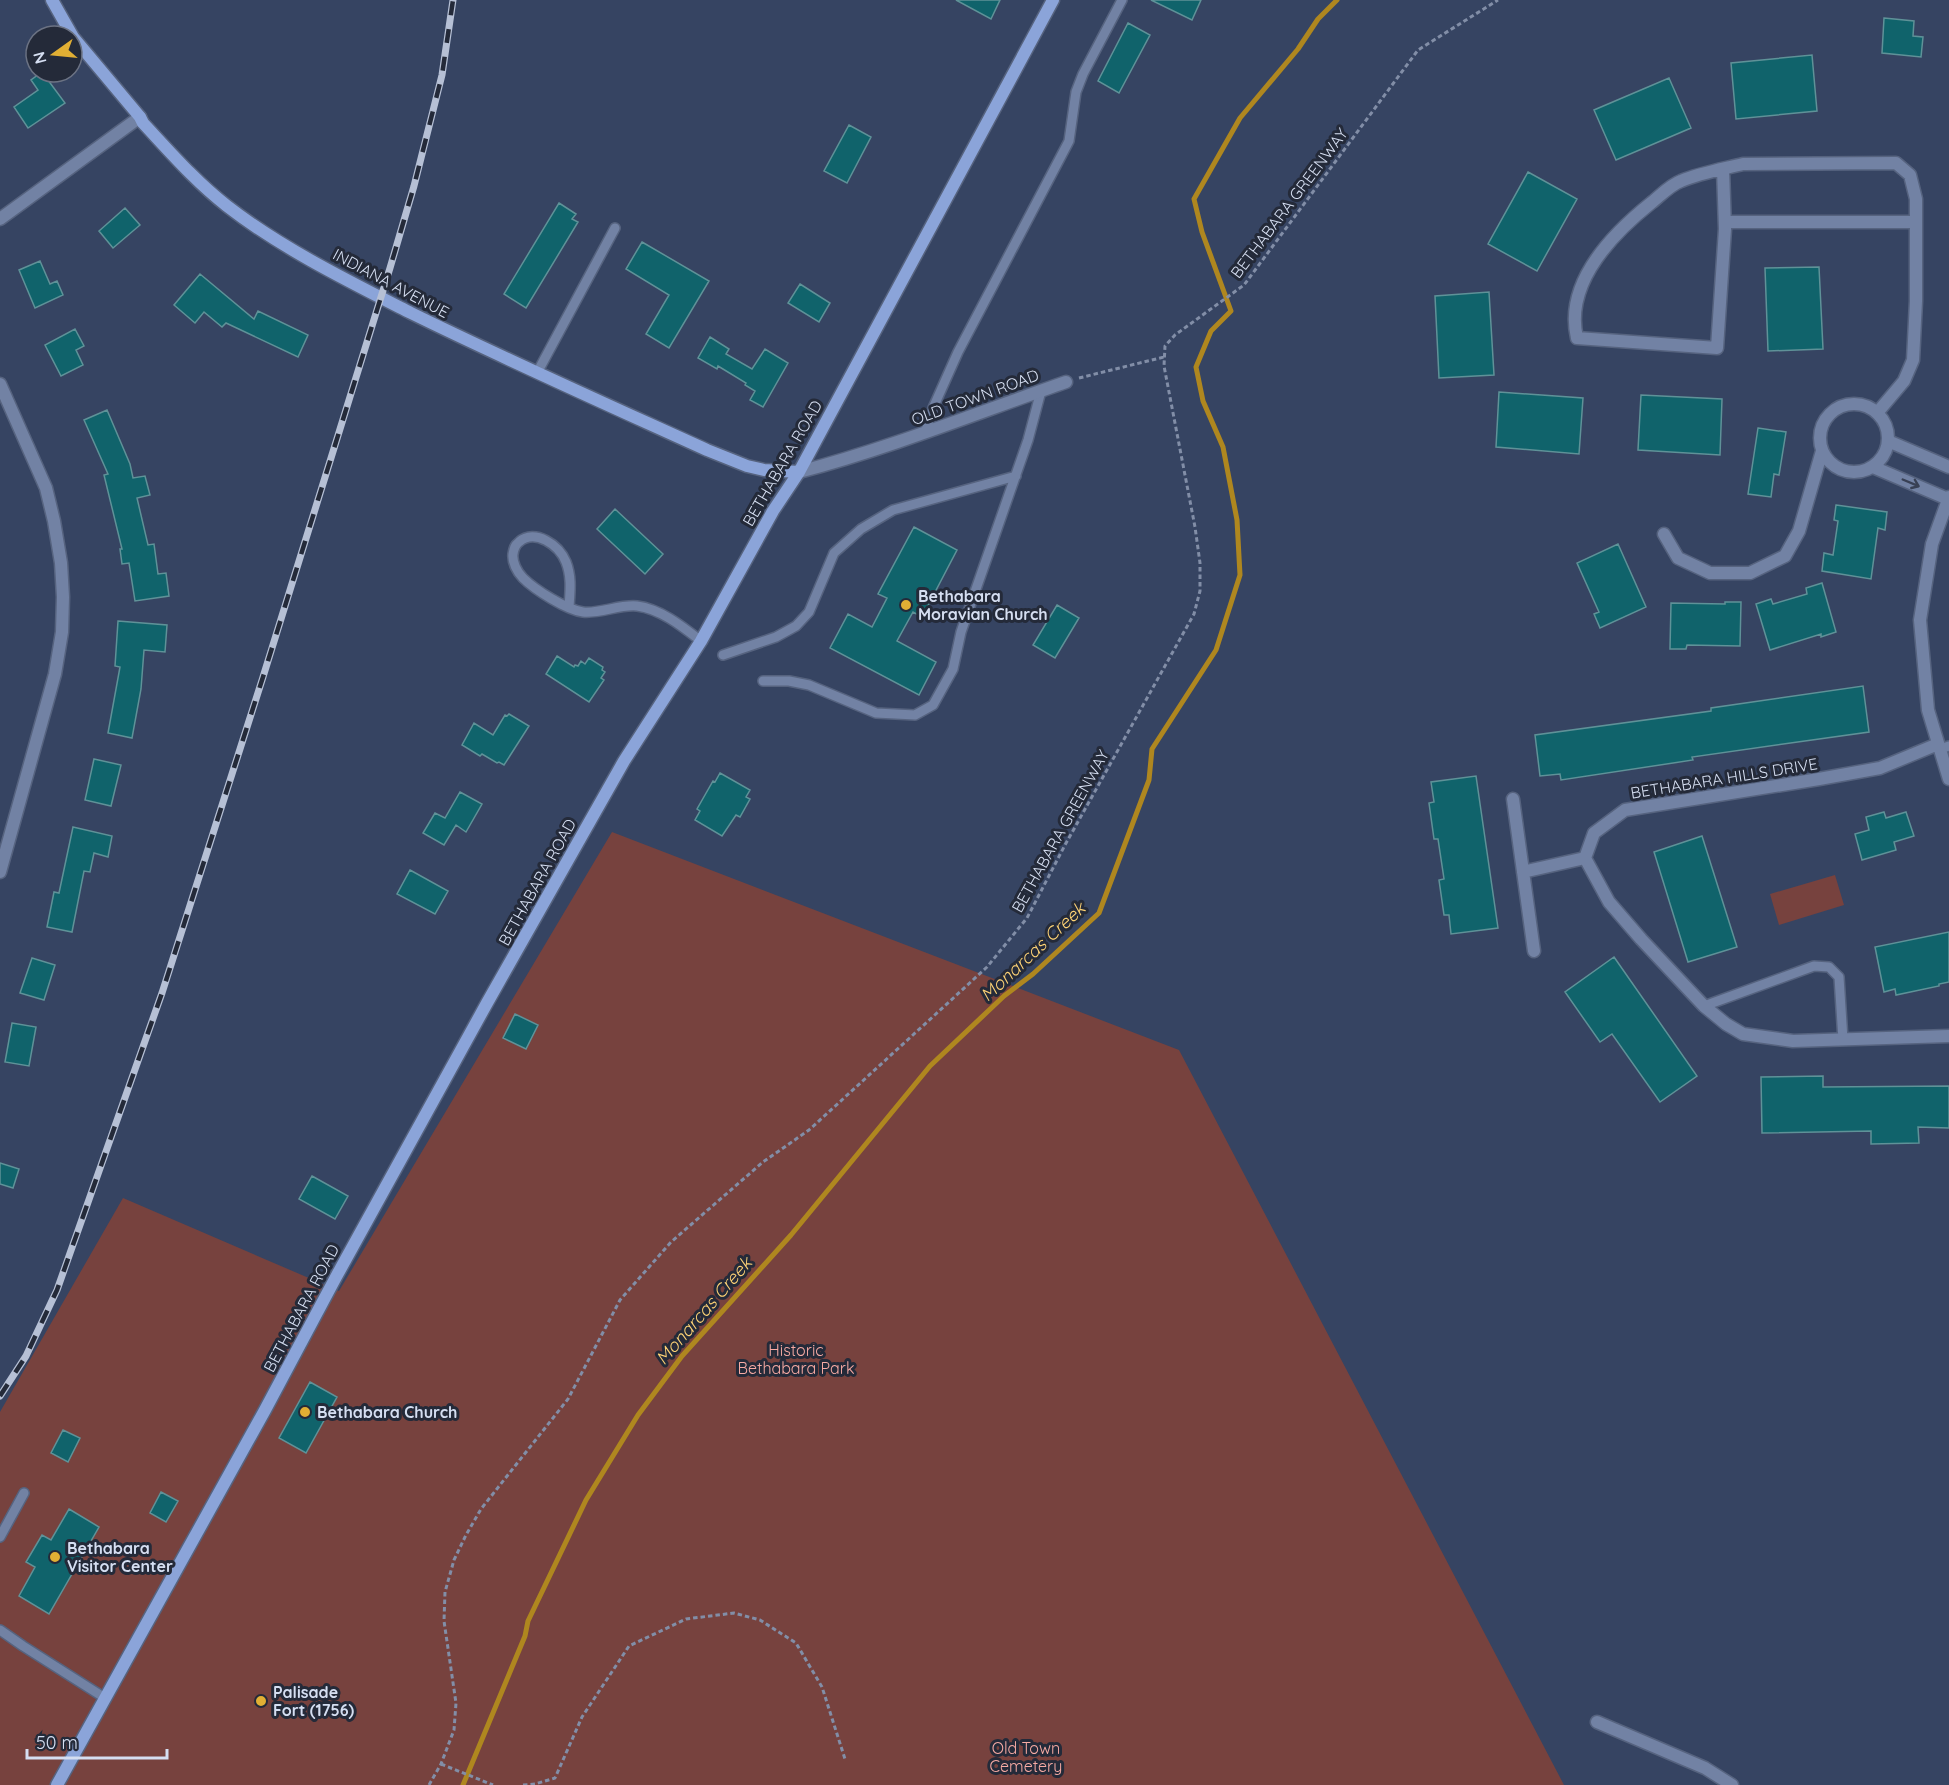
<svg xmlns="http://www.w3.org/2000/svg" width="1949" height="1785" viewBox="0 0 1949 1785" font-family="Quicksand,sans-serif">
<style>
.green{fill:#77423e}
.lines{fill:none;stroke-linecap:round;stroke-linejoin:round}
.stream{stroke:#af871f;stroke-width:5}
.building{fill:#10636b;stroke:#5f9298;stroke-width:1.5}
.lane-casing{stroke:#56637f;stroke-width:12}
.street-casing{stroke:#56637f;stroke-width:15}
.secondary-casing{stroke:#56637f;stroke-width:15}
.path{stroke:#828ea7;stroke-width:3;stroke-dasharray:4.5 3;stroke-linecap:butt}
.lane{stroke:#7282a4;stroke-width:9}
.street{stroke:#7282a4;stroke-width:12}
.secondary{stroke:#8ba4d9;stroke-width:12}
.rail-casing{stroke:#b6c0d5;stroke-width:7}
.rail{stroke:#242a39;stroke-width:4.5;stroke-dasharray:14;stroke-linecap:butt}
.oneway{stroke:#384054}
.poi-dot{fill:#e1af34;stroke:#242a39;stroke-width:2}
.labels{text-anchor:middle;stroke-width:6;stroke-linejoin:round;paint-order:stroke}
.street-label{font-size:16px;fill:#d5def1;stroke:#242a39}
.poi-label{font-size:16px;font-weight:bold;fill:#d5def1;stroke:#242a39;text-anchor:start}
.park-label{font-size:16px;fill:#f8aba4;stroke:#242a39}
.water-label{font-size:18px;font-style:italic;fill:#fed376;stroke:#242a39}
</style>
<rect width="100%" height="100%" fill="#364462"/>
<path class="green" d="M612,832L1179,1050L1564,1785H0V1412L123,1198L339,1291Z
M1835,875L1844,905L1779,925L1770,894Z"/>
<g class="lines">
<path class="stream" d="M463,1785L525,1636L528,1621L586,1500L638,1415L682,1356L791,1235L930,1066L1004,996L1033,974L1099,913L1149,780L1152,749L1216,650L1240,575L1237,520L1223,447L1203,401L1196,367L1211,331L1231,311L1202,232L1194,199L1240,118L1298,49L1318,19L1337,0"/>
</g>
<path class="building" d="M956,0H1000L991,19Z
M1151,0H1201L1192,20Z
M1884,18L1914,21L1913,36L1923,37L1921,57L1882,53Z
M1128,23L1150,35L1119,93L1098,81Z
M1812,55L1817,111L1736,119L1731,63Z
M42,72L65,103L28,128L14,107L38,90L31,80Z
M1669,78L1691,128L1616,160L1594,110Z
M849,125L871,137L847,183L824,171Z
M1528,172L1577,199L1537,271L1488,244Z
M559,203L576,214L572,219L578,222L526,308L504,294Z
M125,208L140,225L113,248L99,231Z
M642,242L709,281L669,348L646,334L669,295L626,269Z
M40,261L50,284L57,281L63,295L35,308L19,270Z
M1819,267L1823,349L1768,351L1765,268Z
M200,274L254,319L258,311L308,335L298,357L226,323L222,327L204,312L195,323L174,305Z
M800,284L830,303L819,322L788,303Z
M1489,292L1494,375L1439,378L1435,296Z
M75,329L84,346L76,350L83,365L61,376L45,345Z
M710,337L729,349L726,354L752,369L765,349L788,363L763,407L750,400L755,391L745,385L746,383L718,366L717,369L698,358Z
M1499,392L1583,398L1579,454L1496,447Z
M1641,395L1722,399L1720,455L1638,450Z
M107,410L130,464L133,478L145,476L150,495L137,498L148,545L154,544L158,574L166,573L169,596L135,601L129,563L122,564L120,549H122L104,475L108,474L84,420Z
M1758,428L1786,432L1779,475L1774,474L1771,497L1748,494Z
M1836,505L1887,512L1885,530L1878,528L1871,579L1822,571L1824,553L1833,555L1838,521L1834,520Z
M615,509L663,554L645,574L597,529Z
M914,527L957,550L922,617L913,612L897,641L936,662L919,695L830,648L848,614L872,627L887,598L878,594Z
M1618,544L1646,607L1600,628L1594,614L1599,612L1577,563Z
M1822,583L1836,632L1821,637V634L1770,650L1756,604L1771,599L1773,604L1807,594L1806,588Z
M1725,602H1741L1740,646L1687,645L1686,649H1670L1671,603L1725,604Z
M1057,605L1079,618L1055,658L1033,645Z
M118,621L167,625L165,652L144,650L141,689L132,738L108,733L120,667L115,666Z
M557,656L574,667L575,665L578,666L581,661L585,664L589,658L603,667L602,670L605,672L601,678L604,680L589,702L546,674Z
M1863,686L1869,732L1692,757L1693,760L1561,780L1560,774L1540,776L1535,735L1711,711V708Z
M509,714L529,726L504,765L499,762L497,763L482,754L480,756L462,745L474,723L493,735L505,715L507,716Z
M94,759L121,765L111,806L85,800Z
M720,773L750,790L746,797L750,799L740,817L736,815L722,836L695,820L700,811L697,809L713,781L715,782Z
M1476,776L1498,928L1451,934L1449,915H1444L1439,880L1444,879L1438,839H1434L1429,803L1434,802L1431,782Z
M460,792L482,804L466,832L456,825L444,845L423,833L435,813L445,818Z
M1884,812L1886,818L1906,812L1914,836L1894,842L1896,850L1862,860L1855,834L1869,830L1866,817Z
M73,827L112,836L108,857L94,853L90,872L84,871L72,932L47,927L54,892L59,893Z
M1702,836L1737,947L1688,962L1654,852Z
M410,870L448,891L435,914L397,894Z
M1949,932V982L1939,984V986L1896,995L1895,989L1884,992L1875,947Z
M1614,957L1697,1076L1660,1102L1612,1034L1600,1042L1565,992Z
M32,958L55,965L44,1000L20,993Z
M515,1014L538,1025L526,1049L503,1038Z
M12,1023L36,1027L29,1066L5,1062Z
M1823,1076V1087L1949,1086V1128L1918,1127L1919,1143L1871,1144V1131L1762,1133L1761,1077Z
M0,1163L19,1169L13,1188L0,1184Z
M312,1176L348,1196L335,1219L299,1199Z
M310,1382L337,1397L306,1453L279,1438Z
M63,1430L80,1438L68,1462L51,1453Z
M161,1492L178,1501L166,1522L150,1513Z
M69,1509L99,1527L49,1614L19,1596L35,1567L26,1562L42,1535L51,1540Z"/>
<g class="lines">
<defs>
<path id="lane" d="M537,373L615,228
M925,433L933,408L958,352L1069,141L1076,92L1083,74L1122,0
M569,607C570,592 572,577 566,562C559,545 535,528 519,542C515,545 514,548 513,554C512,562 517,572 523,578C535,590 567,610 583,612C600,614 620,604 637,606C661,609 683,627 701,641
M723,655L776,637L796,626L809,612L834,553L861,529L893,510L1016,476
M763,681H789L809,685L876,713L915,715L933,705L953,669L961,632L1028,440L1041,391
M1940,749L1949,746
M1704,1006L1814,966L1829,967L1839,977L1843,1040
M0,1537L24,1493
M0,1630L23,1646L105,1698"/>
<path id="street" d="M1723,169L1725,229L1717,348L1577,338C1564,283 1611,235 1651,203C1660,196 1670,185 1681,181C1700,173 1723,169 1743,164L1896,163L1910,175L1916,199V301L1913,360L1904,381L1877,413
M0,219L140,117
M1725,222H1916
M0,384L46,488L54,521L61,563L63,597L62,632L55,674L0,872
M1820 438a34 34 0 1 1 68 0a34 34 0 1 1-68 0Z
M1888,441L1949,467
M1873,467L1948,499
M799,472C890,448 977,413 1066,382
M1949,497L1932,544L1920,620L1928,710L1949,779
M1664,534L1678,558L1710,573H1750L1785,556L1799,531L1822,451
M1938,744L1880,768L1819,779L1625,810L1594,833L1585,858L1609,902L1641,939L1704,1006L1726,1024L1743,1034L1793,1041L1949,1036
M1513,799L1534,951
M1523,872L1585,858
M1597,1722L1705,1768L1732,1785"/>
<path id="secondary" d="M52,0L73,37L140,117L143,123C170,152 196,182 227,206C281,248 350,282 411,313C509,361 608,405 707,450L747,466L764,470L799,472
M57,1785L265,1410L336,1277L487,1003L624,761L701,641L773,511L799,472L1053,0"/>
</defs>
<use href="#lane" class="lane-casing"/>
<use href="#street" class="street-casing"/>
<use href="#secondary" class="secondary-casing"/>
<path class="path" d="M1079,378L1164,357
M441,1764L493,1785
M429,1785L441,1764L454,1730L456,1703L444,1621L445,1592L454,1560L466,1535L481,1509L568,1399L620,1300L671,1242L763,1162L809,1130L949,1002L987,967L1027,918L1065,845L1194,614L1200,591V563L1195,527L1164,366L1165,346L1175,335L1244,285L1418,50L1498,0
M523,1785L535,1784L555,1778L582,1717L629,1646L686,1619L734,1613L760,1620L796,1643L822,1687L845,1759"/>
<use href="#lane" class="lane"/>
<use href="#street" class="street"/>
<use href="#secondary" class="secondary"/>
<defs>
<path id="rail" d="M0,1396L26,1356L57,1290L162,993L263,677L390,268L414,186L442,75L453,0"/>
</defs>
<use href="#rail" class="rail-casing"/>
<use href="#rail" class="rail"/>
</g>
<defs><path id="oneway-shaft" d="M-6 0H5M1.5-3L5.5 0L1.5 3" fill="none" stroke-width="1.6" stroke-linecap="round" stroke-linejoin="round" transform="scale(1.5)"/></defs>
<use class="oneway" href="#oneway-shaft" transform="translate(1911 483) rotate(23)"/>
<g class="poi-dot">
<circle cx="906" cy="605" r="6"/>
<circle cx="305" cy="1412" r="6"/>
<circle cx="55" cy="1557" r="6"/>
<circle cx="261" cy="1701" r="6"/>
</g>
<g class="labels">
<g class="street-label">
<text transform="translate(1289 203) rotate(-53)" y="6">BETHABARA GREENWAY</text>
<text transform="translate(391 283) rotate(28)" y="6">INDIANA AVENUE</text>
<text transform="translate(975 397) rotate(-20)" y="6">OLD TOWN ROAD</text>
<text transform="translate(782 463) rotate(-60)" y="6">BETHABARA ROAD</text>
<text transform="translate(1724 778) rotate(-9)" y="6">BETHABARA HILLS DRIVE</text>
<text transform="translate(1060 831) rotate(-61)" y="6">BETHABARA GREENWAY</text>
<text transform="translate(537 882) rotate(-61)" y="6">BETHABARA ROAD</text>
<text transform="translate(301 1308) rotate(-62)" y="6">BETHABARA ROAD</text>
</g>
<g class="poi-label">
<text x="918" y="602">Bethabara<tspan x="918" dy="18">Moravian Church</tspan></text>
<text x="317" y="1418">Bethabara Church</text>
<text x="67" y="1554">Bethabara<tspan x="67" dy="18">Visitor Center</tspan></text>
<text x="273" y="1698">Palisade<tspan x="273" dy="18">Fort (1756)</tspan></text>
</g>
<g class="park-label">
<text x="796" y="1356">Historic<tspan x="796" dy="18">Bethabara Park</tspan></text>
<text x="1026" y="1754">Old Town<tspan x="1026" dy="18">Cemetery</tspan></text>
</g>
<g class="water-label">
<text transform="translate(1033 952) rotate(-43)" y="6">Monarcas Creek</text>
<text transform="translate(704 1311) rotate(-49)" y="6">Monarcas Creek</text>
</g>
</g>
<g transform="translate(54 54) rotate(255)"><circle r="28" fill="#242a39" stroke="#6b7283" stroke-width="1.5"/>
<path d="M0-4.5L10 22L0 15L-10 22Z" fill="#e1af34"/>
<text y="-9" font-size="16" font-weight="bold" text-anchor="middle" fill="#d5def1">N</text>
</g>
<path d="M27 1749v9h140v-9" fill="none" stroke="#d5def1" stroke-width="3"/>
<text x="36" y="1749" font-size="18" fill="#d5def1" stroke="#242a39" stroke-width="4.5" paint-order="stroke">50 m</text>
</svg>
